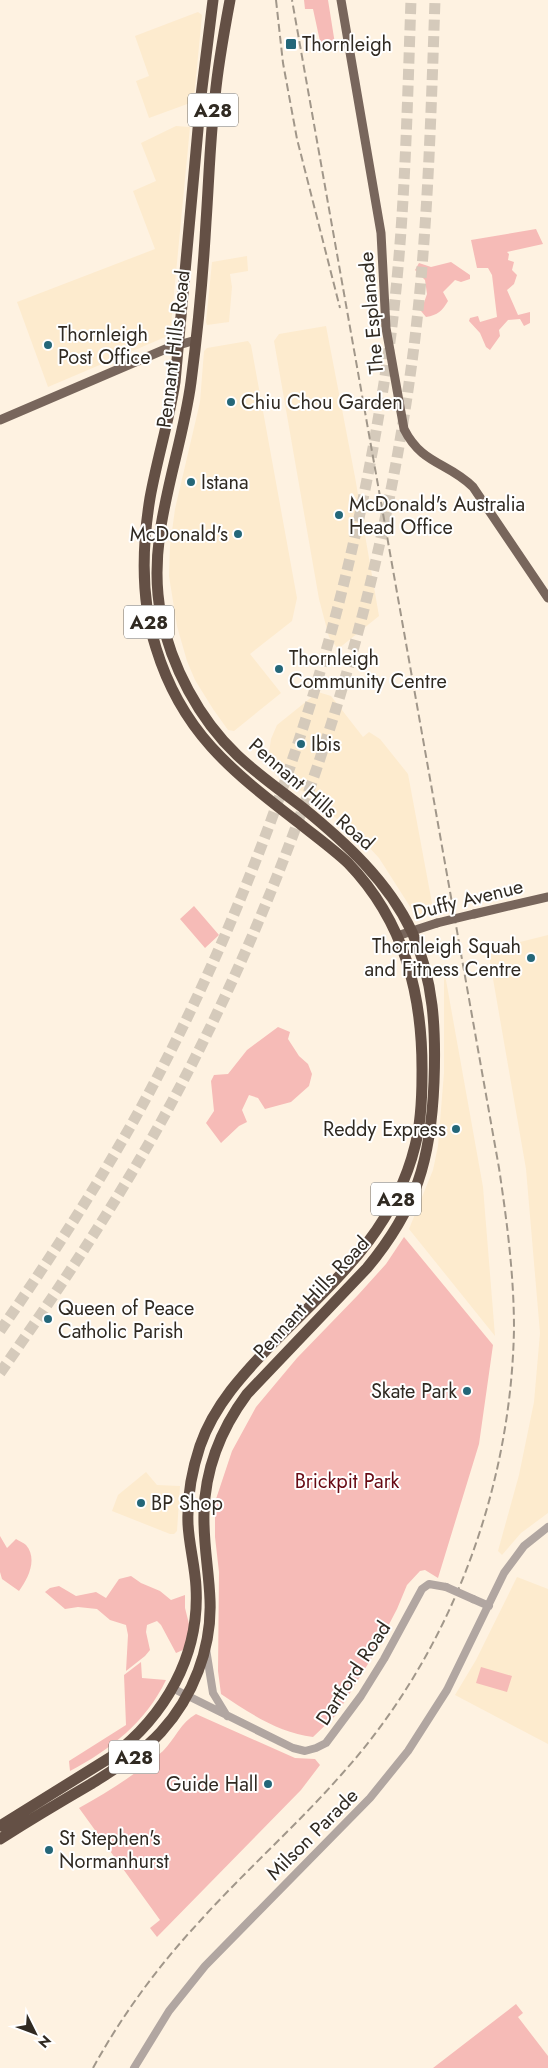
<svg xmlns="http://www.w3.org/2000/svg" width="548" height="2068" viewBox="0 0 548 2068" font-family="Jost,sans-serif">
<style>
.built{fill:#fdebce}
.green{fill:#f6bbb7}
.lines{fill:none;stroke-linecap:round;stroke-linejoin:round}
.highway-tunnel{stroke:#d5cabb;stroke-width:11;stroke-dasharray:11 5.5;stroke-linecap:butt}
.minor{stroke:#b1a6a1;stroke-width:8}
.major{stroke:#78665c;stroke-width:9}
.highway{stroke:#645045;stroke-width:11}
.rail{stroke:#a1978a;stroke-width:2;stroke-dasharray:8 4;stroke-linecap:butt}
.minor-bridge{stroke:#b1a6a1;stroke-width:8}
.major-bridge{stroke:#78665c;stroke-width:9}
.poi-dot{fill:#246779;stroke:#fff;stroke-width:2}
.labels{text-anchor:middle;stroke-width:4;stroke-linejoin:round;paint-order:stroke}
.shield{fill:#fff;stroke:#6e6a64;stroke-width:1}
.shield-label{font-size:19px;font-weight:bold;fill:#302a22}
.poi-label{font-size:20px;fill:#302a22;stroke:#fff;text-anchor:start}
.street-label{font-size:20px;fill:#302a22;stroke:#fff}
.park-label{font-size:20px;fill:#670a14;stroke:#fff}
</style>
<rect width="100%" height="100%" fill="#fef2e1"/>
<path class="built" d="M198,12L202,15L194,98L190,103L149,118L136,81L149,76L135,36Z
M176,126L190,127L170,335L48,387L17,302L155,249L133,191L156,181L141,143Z
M247,256L248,271L230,274L232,287L229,322L207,325L206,322L212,262Z
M326,326L355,477L379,616L338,649L329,637L319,599L274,341L279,334Z
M248,341L251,345L297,598L292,621L250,654L281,693L234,731L228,730L213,709L195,680L187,661L177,626L169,576L170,546L175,509L200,402L204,351L207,348Z
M318,692L331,696L363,737L369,732L380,739L408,774L434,914L416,916L379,858L366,844L308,794L295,788L273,771L269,753L271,739L277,725Z
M548,935V1513L521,1533L502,1555L498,1551L519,1475L534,1402L540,1333L526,1169L488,950Z
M444,969L483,1187L495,1336L409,1229L433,1170L438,1146L444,1073Z
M146,1472L157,1485L180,1486L177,1531L174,1534H170L112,1511L118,1495Z
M517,1577L548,1589V1744L455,1695L476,1660Z"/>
<path class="green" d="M304,0H328L335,44L321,46L313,9H305Z
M536,229L543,244L507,252L509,254L508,260L514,262L512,270L517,275L514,284L507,290L518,315L530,312V323L524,326L520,319L508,320L499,330L500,336L490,350L486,347L480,333L469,321L470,318L478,316L480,322L497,317L492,275L488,268H477L471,240Z
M451,262L470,275V279L461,282L455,280L443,292L448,301C442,311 438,315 426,317L421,311L427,294L425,280L415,270L419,263L431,267Z
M194,906L219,935L205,948L180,919Z
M278,1027L290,1032L288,1039L299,1056L308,1064L312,1074L309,1086L291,1102L265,1109L258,1098L249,1095L242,1110L247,1122L239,1126L221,1143L206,1123L214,1111L211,1081L214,1075L228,1074L247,1050Z
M404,1237L493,1345L479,1444L438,1578L425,1570L420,1571L407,1585L397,1609L371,1659L337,1714L313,1737C279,1733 249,1713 221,1694L218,1671L219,1572L215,1537V1502L232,1451L256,1407L297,1358L358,1295L386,1264Z
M0,1536L7,1548L16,1539C19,1541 24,1543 26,1545C38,1559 28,1579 19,1591L2,1579L0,1572Z
M131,1576L141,1583L160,1591L171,1600L185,1595V1608L191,1632L183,1650L176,1653L161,1625L157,1621L147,1625L146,1632L150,1650L145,1656L126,1671L128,1635L126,1625L110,1620L97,1609L78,1607L65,1609L45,1592L50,1588L59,1586L76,1596L96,1592L106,1598L119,1579Z
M141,1662L142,1678L166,1680C146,1722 110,1750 70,1771L69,1761L126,1725L124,1675Z
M481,1667L512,1676L507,1692L476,1683Z
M196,1714L295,1758L315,1759L320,1765L301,1790L157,1937L150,1928L160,1920L79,1808C108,1792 138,1773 163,1751C175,1739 181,1722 196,1714Z
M516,2004L523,2013L518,2017L548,2056V2068H433Z"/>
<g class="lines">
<path class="highway-tunnel" d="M0,1331C58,1247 114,1161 161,1070C280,840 357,591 391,334C405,223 407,111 411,0
M0,1373C62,1285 122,1195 173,1100C299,865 383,603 415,338C428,226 431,113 435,0"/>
<path class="minor" d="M473,1599L489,1606
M206,1649L213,1693L227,1716
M174,1689L293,1748L305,1751L316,1748L326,1743L361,1696L384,1659L422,1589L429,1584L446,1587
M134,2068L169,2011L205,1966L370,1798L408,1751L447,1690L504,1573L524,1546L548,1527"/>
<path class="major" d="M341,0L381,233L386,328L404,429C422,465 448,462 473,487L548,598
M0,420L168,348L196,340
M474,914L548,897
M397,936L437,923"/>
<path class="highway" d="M0,1826L111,1757C165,1716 200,1656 196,1587C195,1566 189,1545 188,1524C187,1498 192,1470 200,1446C214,1405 244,1373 273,1343C332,1283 394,1232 415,1146C421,1123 422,1099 422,1075C423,996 405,922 348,863C333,849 315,836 299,823C232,771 182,733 156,648C141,601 142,547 150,498C157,459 169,421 175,382L201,96L213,0
M0,1839C30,1820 60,1802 91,1784C116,1768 141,1754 161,1732C193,1697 212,1648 210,1600C209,1571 203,1543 204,1513C205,1470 221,1429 247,1394L367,1268C417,1208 431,1159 434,1082C436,1030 434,980 412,932C388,881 345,842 302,807C280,790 257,774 237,755C199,719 171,666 161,615C145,536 181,459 191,382C198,329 203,275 206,222C209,180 210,138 215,97C218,64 224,32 230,0"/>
<path class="rail" d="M276,0L283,63L297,139L340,308
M93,2068C122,2015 159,1965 200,1921C245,1871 296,1826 341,1775C450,1654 511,1491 514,1329C514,1275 507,1222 499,1168L292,0"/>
<path class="minor-bridge" d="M446,1587L473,1599"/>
<path class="major-bridge" d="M437,923L474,914"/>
</g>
<g class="poi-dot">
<rect x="285" y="38" width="12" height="12" rx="2.5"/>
<circle cx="48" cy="345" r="5"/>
<circle cx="231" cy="402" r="5"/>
<circle cx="191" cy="482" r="5"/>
<circle cx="339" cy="515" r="5"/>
<circle cx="238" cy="534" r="5"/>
<circle cx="279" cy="669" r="5"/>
<circle cx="301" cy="744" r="5"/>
<circle cx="531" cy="958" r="5"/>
<circle cx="456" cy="1129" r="5"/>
<circle cx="48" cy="1319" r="5"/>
<circle cx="467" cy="1391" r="5"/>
<circle cx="141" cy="1503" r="5"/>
<circle cx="268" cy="1784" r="5"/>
<circle cx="49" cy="1850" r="5"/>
</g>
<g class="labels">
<g class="shield">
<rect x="188" y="93.5" width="50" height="33" rx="4"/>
<rect x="124" y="605.5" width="50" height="33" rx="4"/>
<rect x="371" y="1182.5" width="50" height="33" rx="4"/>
<rect x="109" y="1740.5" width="50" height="33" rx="4"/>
</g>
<g class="shield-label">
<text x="213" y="117">A28</text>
<text x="149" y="629">A28</text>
<text x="396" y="1206">A28</text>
<text x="134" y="1764">A28</text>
</g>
<g class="poi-label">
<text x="302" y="51">Thornleigh</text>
<text x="58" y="341">Thornleigh<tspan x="58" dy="23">Post Office</tspan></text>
<text x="241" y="409">Chiu Chou Garden</text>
<text x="201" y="489">Istana</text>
<text x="349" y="511">McDonald's Australia<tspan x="349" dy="23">Head Office</tspan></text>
<text x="228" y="541" text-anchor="end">McDonald's</text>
<text x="289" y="665">Thornleigh<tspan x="289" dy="23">Community Centre</tspan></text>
<text x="311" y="751">Ibis</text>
<text x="521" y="953" text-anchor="end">Thornleigh Squah<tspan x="521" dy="23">and Fitness Centre</tspan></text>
<text x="446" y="1136" text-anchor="end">Reddy Express</text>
<text x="58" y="1315">Queen of Peace<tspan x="58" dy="23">Catholic Parish</tspan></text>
<text x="457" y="1398" text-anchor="end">Skate Park</text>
<text x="151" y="1510">BP Shop</text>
<text x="258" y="1791" text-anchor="end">Guide Hall</text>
<text x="59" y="1845">St Stephen's<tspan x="59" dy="23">Normanhurst</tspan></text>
</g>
<g class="street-label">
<text transform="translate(371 313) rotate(-95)" y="7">The Esplanade</text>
<text transform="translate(173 349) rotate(-83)" y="7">Pennant Hills Road</text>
<text transform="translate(312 794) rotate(41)" y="7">Pennant Hills Road</text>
<text transform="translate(468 899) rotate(-14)" y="7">Duffy Avenue</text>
<text transform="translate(311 1297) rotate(-47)" y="7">Pennant Hills Road</text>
<text transform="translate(353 1673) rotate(-57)" y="7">Dartford Road</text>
<text transform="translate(312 1834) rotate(-45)" y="7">Milson Parade</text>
</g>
<g class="park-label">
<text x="347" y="1488">Brickpit Park</text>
</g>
</g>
<g transform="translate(35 2033) rotate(132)" stroke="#ffffff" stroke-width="4" paint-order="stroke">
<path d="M0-4L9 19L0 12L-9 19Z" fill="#302a22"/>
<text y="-8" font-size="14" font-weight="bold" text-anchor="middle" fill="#302a22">N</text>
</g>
</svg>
